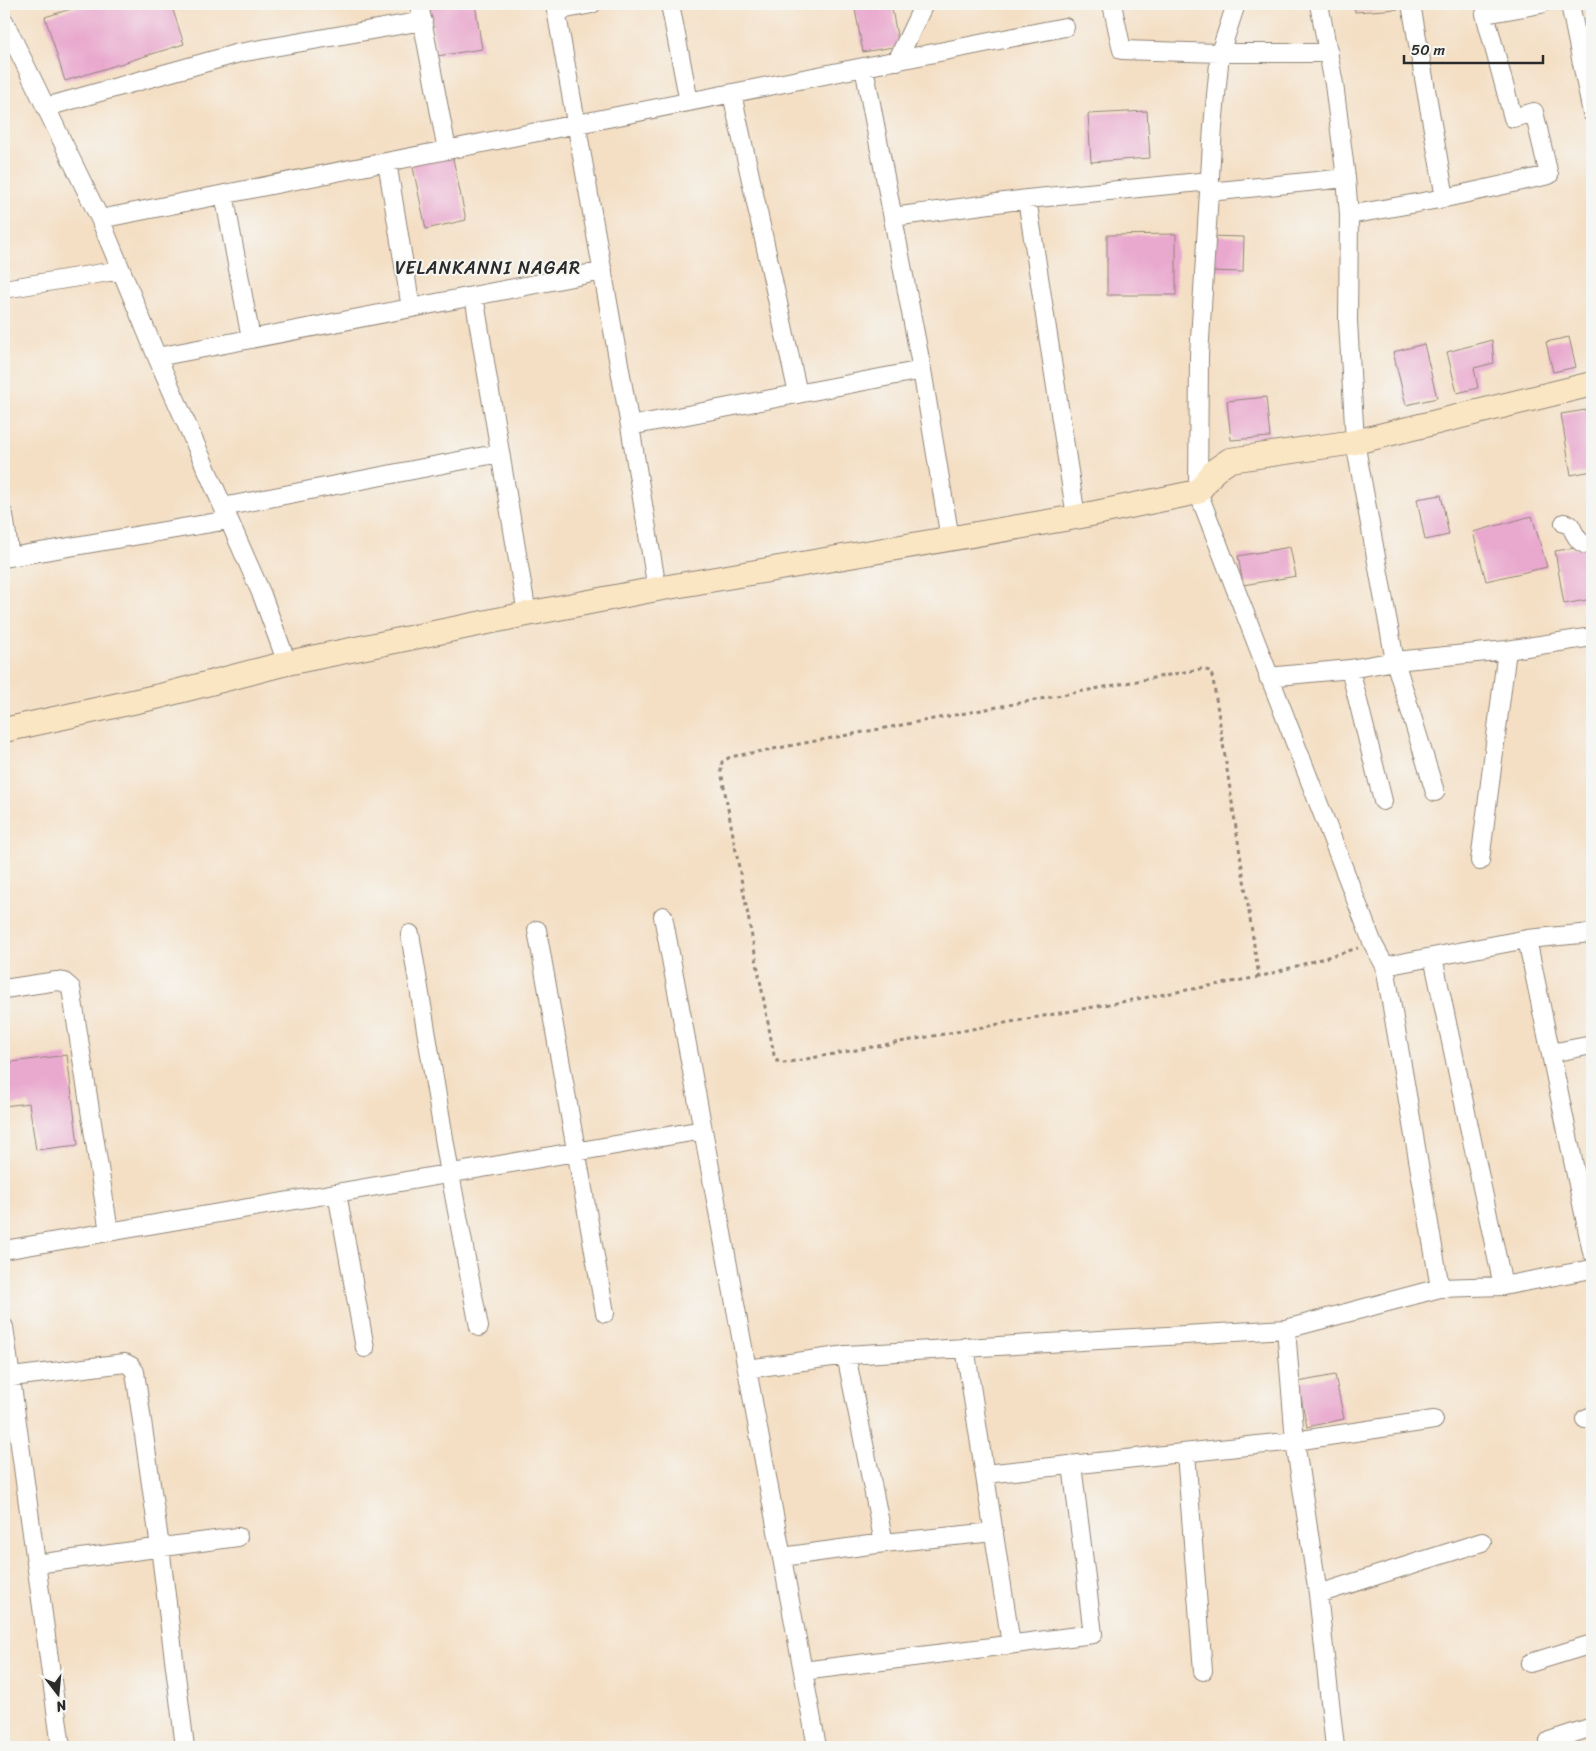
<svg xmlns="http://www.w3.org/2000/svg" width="1596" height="1751" viewBox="0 0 1596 1751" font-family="Sriracha,sans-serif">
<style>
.building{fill:#e9a8ce}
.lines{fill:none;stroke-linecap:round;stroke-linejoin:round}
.minor-casing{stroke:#908578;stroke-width:20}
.secondary-casing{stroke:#908578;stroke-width:26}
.path{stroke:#908578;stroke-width:3;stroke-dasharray:4 4;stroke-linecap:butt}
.minor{stroke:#fff;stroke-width:18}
.secondary{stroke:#fbe6c4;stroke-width:24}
.labels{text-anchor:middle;stroke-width:4;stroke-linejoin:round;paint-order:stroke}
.neighbourhood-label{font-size:18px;letter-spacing:1px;fill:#2b2b2b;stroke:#f6f6f2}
</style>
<rect width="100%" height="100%" fill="#f6f6f2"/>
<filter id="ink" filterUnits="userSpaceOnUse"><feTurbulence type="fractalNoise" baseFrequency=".02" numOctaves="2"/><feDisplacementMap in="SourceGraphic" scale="10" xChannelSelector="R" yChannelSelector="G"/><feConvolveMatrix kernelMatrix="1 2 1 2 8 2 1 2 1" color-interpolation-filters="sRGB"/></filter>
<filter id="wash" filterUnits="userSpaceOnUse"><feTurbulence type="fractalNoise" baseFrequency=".0096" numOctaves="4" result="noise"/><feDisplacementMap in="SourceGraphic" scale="20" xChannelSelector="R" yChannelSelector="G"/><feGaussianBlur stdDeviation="1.12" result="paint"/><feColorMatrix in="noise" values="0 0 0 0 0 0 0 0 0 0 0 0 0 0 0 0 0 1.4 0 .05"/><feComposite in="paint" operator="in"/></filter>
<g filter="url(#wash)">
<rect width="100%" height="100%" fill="#f4dfc4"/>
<g id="blocks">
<path class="building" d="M87,4H171L184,44L65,81L45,17Z
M429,4H475L482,49L437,56Z
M854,4H891L899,46L863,52Z
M1354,4H1398L1399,9L1355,12Z
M1147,111L1150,158L1091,162L1088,114Z
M452,154L466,220L426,229L412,163Z
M1176,234V295H1107V235Z
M1207,236L1244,237L1243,272L1206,271Z
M1569,337L1576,367L1553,372L1546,342Z
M1492,340L1494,363L1474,368L1478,388L1457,393L1447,352Z
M1424,344L1437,398L1406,405L1393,352Z
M1266,397L1270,437L1231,440L1227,401Z
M1592,409V471L1571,475L1561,414Z
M1441,495L1449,535L1425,540L1417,499Z
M1532,516L1547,567L1486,581L1473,532Z
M1588,546L1592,569V599L1564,604L1555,551Z
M1290,547L1296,576L1243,585L1238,556Z
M67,1055L78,1145L36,1150L29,1103L4,1106V1063Z
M1335,1375L1344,1419L1307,1427L1298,1382Z"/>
</g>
</g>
<g filter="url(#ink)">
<use href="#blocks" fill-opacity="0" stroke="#908578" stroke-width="1"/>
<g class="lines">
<defs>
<path id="minor" d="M419,4L447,150
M555,4L630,426L657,589
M670,4L689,102
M1112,4L1122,50L1220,53H1329
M1236,4L1220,53L1213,127L1199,356L1198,492L1373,944L1385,966L1440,1288
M1319,4L1334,84L1346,178L1349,215L1348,321L1355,442L1395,661L1435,792
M1411,4L1445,198
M1570,4L1592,113
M556,11L592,4
M4,21L100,219L157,357L262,595L287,663
M897,61L924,4
M864,67L922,370L950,539
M732,94L798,394
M46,107L239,53L423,21
M387,162L411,308
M1209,192L1346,178
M224,194L251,339
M1027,199L1076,517
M1349,215L1445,198L1549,175L1534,112L1513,118L1485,14L1541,4
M893,217L1027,199L1210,181
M100,219L1065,27
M4,289L121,270
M474,296L527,614
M157,357L603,271
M630,426L922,370
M223,507L500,453
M4,515L10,557
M1564,523L1570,525C1576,535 1578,546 1592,545
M4,558L229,520
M1350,669L1383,801
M1268,677L1350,669L1395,661L1507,650L1592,637
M1480,861L1507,650
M663,916L703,1130
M537,930L605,1313
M410,934L450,1174L479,1327
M1527,939L1592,1252
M1433,957L1503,1286
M1385,966L1527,939L1592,933
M4,989L57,981L64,982L71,988L109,1232
M1551,1053L1592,1045
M337,1193L365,1348
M4,1250L703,1130L747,1369L846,1355L1286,1329L1440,1288L1503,1286L1592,1269
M4,1327L61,1747
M1286,1329L1295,1441L1318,1594L1335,1747
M965,1347L1011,1644
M846,1355L884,1543
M747,1369L817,1747
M4,1378L125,1363L131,1366L135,1372L160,1547L185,1747
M1585,1419L1592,1416
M1186,1453L1203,1671
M985,1474L1295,1441L1434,1420
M782,1557L884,1543L994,1532
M36,1564L238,1537
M1318,1594L1482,1542
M1530,1663L1592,1644
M803,1671L1093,1634L1072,1465
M1549,1741L1592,1727"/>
<path id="secondary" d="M4,730L160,696L287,663L527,614L657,589L1076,517L1198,492L1214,471L1230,460L1355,442L1592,384"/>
</defs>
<use href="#minor" class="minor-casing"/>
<use href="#secondary" class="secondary-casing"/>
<path class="path" d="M1259,977L784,1063L777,1061L774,1055L721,771L722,762L730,757L1201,669L1210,671L1213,679L1259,977L1358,948"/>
<use href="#minor" class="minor"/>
<use href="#secondary" class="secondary"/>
</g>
</g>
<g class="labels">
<g class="neighbourhood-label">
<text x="488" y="274">VELANKANNI NAGAR</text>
</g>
</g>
<rect width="1596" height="1751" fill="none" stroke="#f6f6f2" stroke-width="20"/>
<g transform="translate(58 1694) rotate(164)" stroke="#f6f6f2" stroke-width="4" paint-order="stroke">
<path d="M0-4L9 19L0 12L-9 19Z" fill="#2b2b2b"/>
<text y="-8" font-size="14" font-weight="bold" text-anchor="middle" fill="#2b2b2b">N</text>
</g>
<path d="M1404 55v8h139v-8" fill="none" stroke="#2b2b2b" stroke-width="2.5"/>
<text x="1411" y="55" font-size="15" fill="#2b2b2b" stroke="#f6f6f2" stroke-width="4" paint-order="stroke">50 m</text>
</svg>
